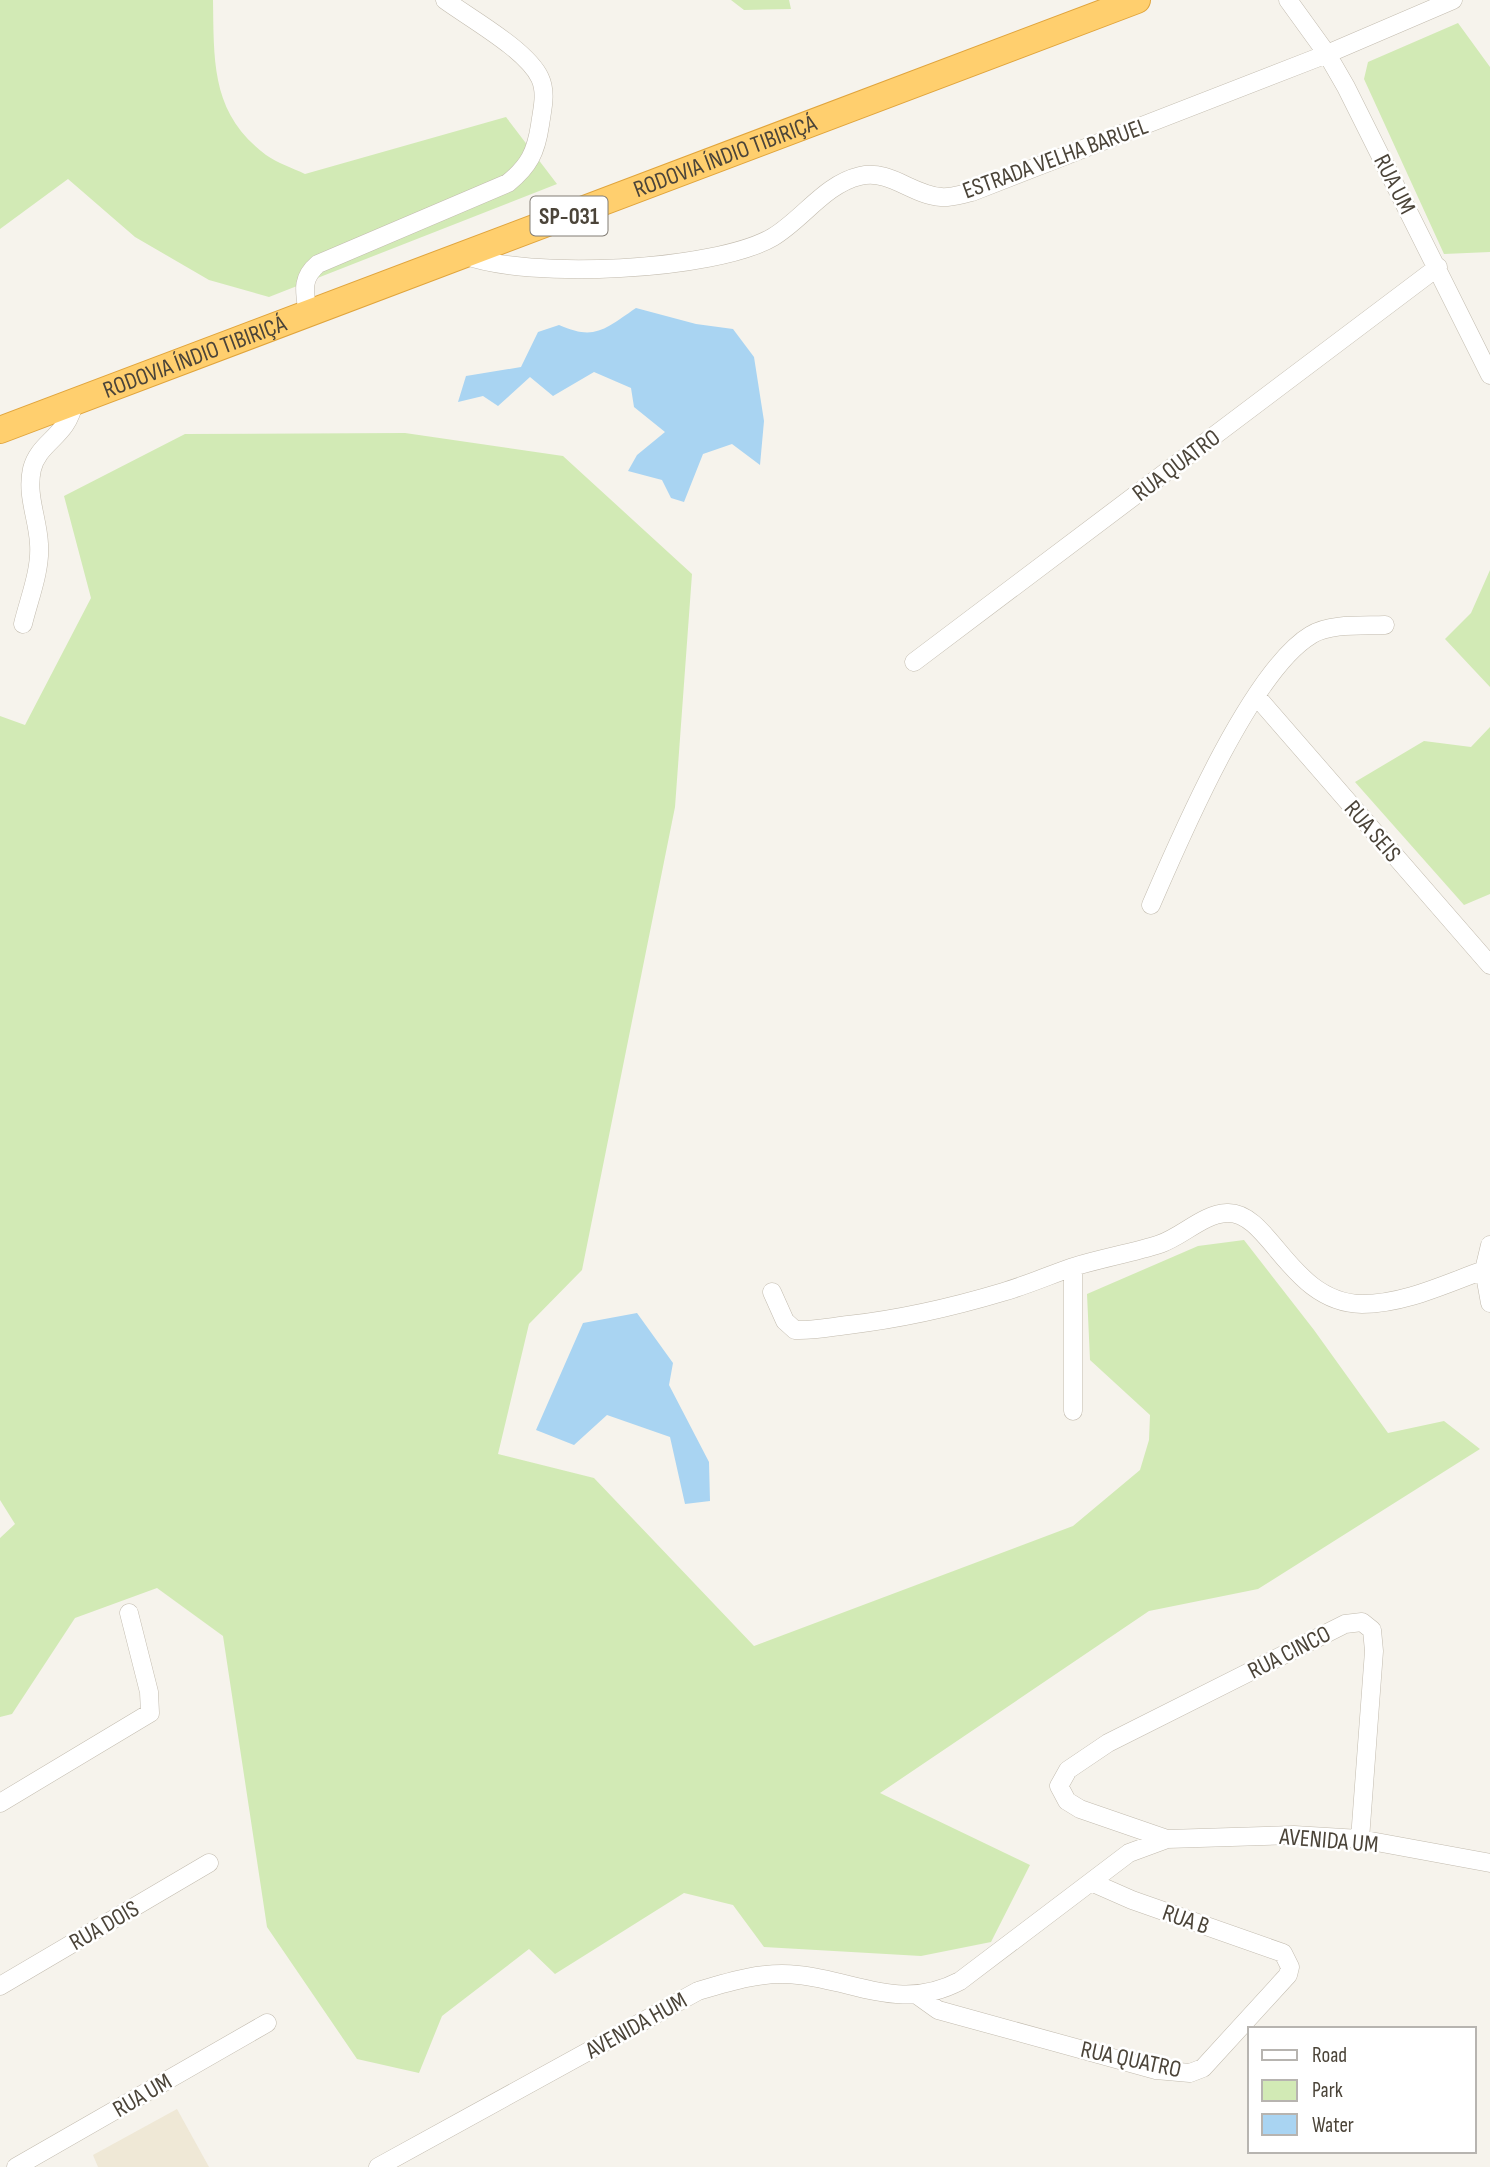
<svg xmlns="http://www.w3.org/2000/svg" width="1490" height="2167" viewBox="0 0 1490 2167" font-family="'Sofia Sans Condensed',sans-serif">
<style>
.education{fill:#efe8d6}
.green{fill:#d2eab5}
.water{fill:#a9d4f2}
.lines{fill:none;stroke-linecap:round;stroke-linejoin:round}
.minor-casing{stroke:#c2bbae;stroke-width:19}
.highway-casing{stroke:#e0a43c;stroke-width:28}
.minor{stroke:#fff;stroke-width:18}
.highway{stroke:#ffcf6e;stroke-width:26}
.labels{text-anchor:middle;stroke-width:5;stroke-linejoin:round;paint-order:stroke}
.shield{fill:#fff;stroke:#817c74;stroke-width:2}
.shield-label{font-size:23px;font-weight:bold;fill:#4b4439}
.street-label{font-size:24px;fill:#4b4439;stroke:#fff}
</style>
<rect width="100%" height="100%" fill="#f6f3ec"/>
<path class="education" d="M177,2109L209,2167H98L93,2155Z"/>
<path class="green" d="M0,0H213C214,62 211,114 266,155C277,163 293,168 305,174L506,117L557,184L269,297L209,280L135,237L68,179L0,229Z
M731,0H789L791,9L744,10Z
M1458,23L1490,67V252L1444,254L1364,79L1368,62Z
M405,433L563,456L692,574L675,807L582,1270L529,1324L498,1454L594,1478L754,1646L1073,1526L1140,1470L1149,1440L1150,1415L1090,1360L1087,1294L1198,1246L1244,1240L1314,1330L1388,1433L1444,1421L1480,1449L1258,1589L1149,1611L880,1793L1030,1865L991,1942L921,1956L764,1947L733,1905L684,1893L555,1974L529,1949L442,2016L419,2073L357,2059L267,1927L223,1636L157,1588L75,1618L12,1714L0,1717V1538L15,1524L0,1500V716L25,725L91,598L64,496L185,434Z
M1490,570V687L1445,639L1471,613Z
M1490,727V894L1464,905L1355,782L1424,741L1471,747Z"/>
<path class="water" d="M636,308L696,324L733,329L754,357L764,421L760,465L732,444L703,454L684,502L671,498L662,480L628,471L637,455L665,432L634,407L631,388L594,372L553,396L530,377L498,406L483,396L458,402L466,376L521,367L538,332L559,325C595,341 605,329 636,308Z
M637,1313L673,1363L669,1385L709,1462L710,1501L685,1504L670,1437L607,1415L574,1445L536,1430L583,1323Z"/>
<g class="lines">
<defs>
<path id="minor" d="M1288,0L1327,54L1346,87L1490,375
M464,255C527,280 715,271 773,237C803,219 825,184 860,176C890,169 912,195 941,197C951,198 962,194 972,192L1327,54L1453,0
M308,314C305,293 300,279 318,264L508,183C529,166 536,152 540,125C542,110 547,93 540,78C527,50 471,19 445,0
M23,624C29,599 41,570 39,544C38,519 26,495 32,469C39,441 68,437 74,402
M914,662L1438,267
M1257,697L1490,965
M1151,905C1180,838 1251,671 1311,635C1330,623 1364,626 1385,625
M1490,1245L1484,1270L1490,1303
M1073,1267V1411
M772,1292L785,1321L795,1330C812,1331 831,1327 848,1325C900,1319 953,1307 1003,1292C1027,1285 1050,1275 1073,1267C1102,1258 1132,1253 1160,1244C1183,1236 1203,1214 1227,1213C1270,1211 1290,1303 1362,1304C1404,1304 1445,1284 1484,1270
M0,1803L150,1713L149,1692L129,1613
M1360,1839L1374,1651L1372,1630L1362,1622L1345,1624L1108,1743L1068,1770L1059,1786L1067,1801L1080,1809L1167,1839L1294,1835L1360,1839L1490,1863
M0,1986L209,1863
M917,1995L938,2010L1156,2070L1190,2073L1203,2068L1288,1975L1290,1967L1283,1953L1132,1900L1091,1882
M16,2167L267,2023
M378,2167L698,1991C731,1981 763,1971 798,1975C857,1981 901,2012 960,1981L1129,1853L1167,1839"/>
<g id="highway">
<path id="s1" d="M0,430L1137,0"/>
</g>
</defs>
<use href="#minor" class="minor-casing"/>
<use href="#highway" class="highway-casing"/>
<use href="#minor" class="minor"/>
<use href="#highway" class="highway"/>
</g>
<g class="labels">
<rect class="shield" x="530.5" y="196.5" width="77" height="39" rx="5"/>
<g class="shield-label">
<text x="569" y="224">SP-031</text>
</g>
<g class="street-label">
<text dy="8" stroke="none"><textPath href="#s1" startOffset="775">RODOVIA ÍNDIO TIBIRIÇÁ</textPath></text>
<text transform="translate(1055 158) rotate(-20)" y="8">ESTRADA VELHA BARUEL</text>
<text transform="translate(1395 184) rotate(63)" y="8">RUA UM</text>
<text dy="8" stroke="none"><textPath href="#s1" startOffset="208">RODOVIA ÍNDIO TIBIRIÇÁ</textPath></text>
<text transform="translate(1176 465) rotate(-37)" y="8">RUA QUATRO</text>
<text transform="translate(1373 831) rotate(49)" y="8">RUA SEIS</text>
<text transform="translate(1289 1652) rotate(-27)" y="8">RUA CINCO</text>
<text transform="translate(1329 1840) rotate(5)" y="8">AVENIDA UM</text>
<text transform="translate(1186 1919) rotate(19)" y="8">RUA B</text>
<text transform="translate(104 1925) rotate(-30)" y="8">RUA DOIS</text>
<text transform="translate(636 2025) rotate(-29)" y="8">AVENIDA HUM</text>
<text transform="translate(1131 2059) rotate(12)" y="8">RUA QUATRO</text>
<text transform="translate(142 2095) rotate(-30)" y="8">RUA UM</text>
</g>
</g>
<rect x="1248" y="2027" width="228" height="126" fill="#ffffff" stroke="#b7b4b0" stroke-width="2"/>
<rect x="1262" y="2050" width="35" height="10" fill="#ffffff" stroke="#b7b4b0" stroke-width="2"/>
<text x="1312" y="2062" font-size="21" fill="#4b4439">Road</text>
<rect x="1262" y="2080" width="35" height="21" fill="#d2eab5" stroke="#b7b4b0" stroke-width="2"/>
<text x="1312" y="2097" font-size="21" fill="#4b4439">Park</text>
<rect x="1262" y="2114" width="35" height="21" fill="#a9d4f2" stroke="#b7b4b0" stroke-width="2"/>
<text x="1312" y="2132" font-size="21" fill="#4b4439">Water</text>
</svg>
